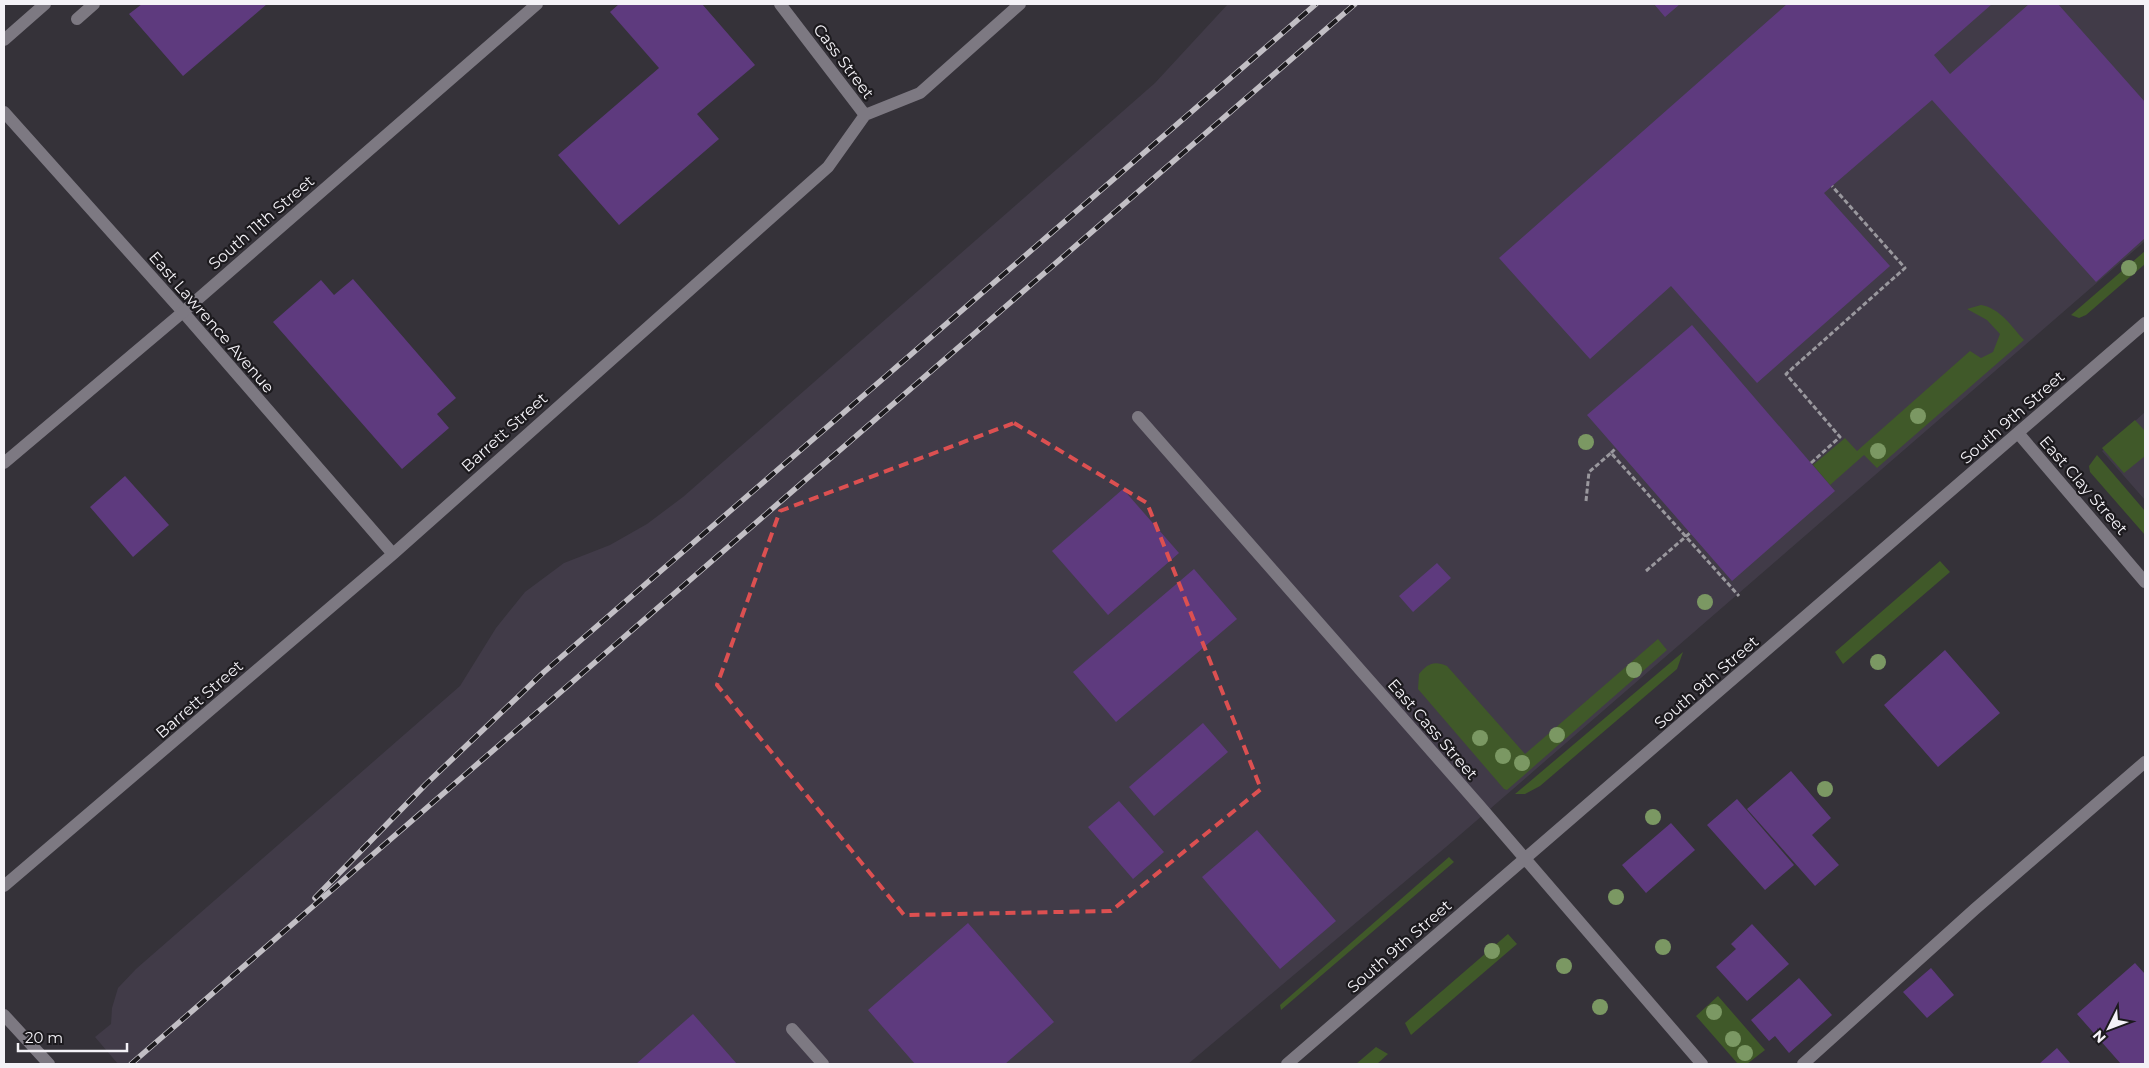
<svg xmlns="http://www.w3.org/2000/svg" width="2149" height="1068" viewBox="0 0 2149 1068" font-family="Montserrat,sans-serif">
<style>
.built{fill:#413b48}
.green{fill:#405929}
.building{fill:#5e3a7e}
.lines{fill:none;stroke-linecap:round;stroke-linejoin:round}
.path{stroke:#9a989e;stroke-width:3;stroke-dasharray:5 2.5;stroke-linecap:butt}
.service{stroke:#7d7982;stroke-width:12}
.minor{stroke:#7d7982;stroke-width:12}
.tertiary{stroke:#7d7982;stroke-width:12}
.rail-casing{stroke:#c2bfc5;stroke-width:5.5}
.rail{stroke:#1c1a1e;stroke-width:4;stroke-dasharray:11;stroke-linecap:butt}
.tree{fill:#7b9863}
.marked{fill:none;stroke:#dc5051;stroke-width:4;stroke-dasharray:10 6;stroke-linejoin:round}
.labels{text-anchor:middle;stroke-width:4.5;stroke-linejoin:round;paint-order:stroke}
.street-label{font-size:16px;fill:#f4f2f7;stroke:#1c1a1e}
</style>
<rect width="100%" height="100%" fill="#353239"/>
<path class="built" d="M1228,4H2145V241L1446,847L1188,1064H118L95,1037L111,1024L112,1008L118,988L136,969L460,686L496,628L525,592L564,563L610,545L647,524L683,497L1155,83Z
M2145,412V500L2102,451Z"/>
<path class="green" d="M2145,251V264L2086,315L2079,318L2071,315Z
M1981,305C2000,308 2012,327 2024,340L1877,468L1864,455L1830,485L1813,465L1845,438L1857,451L1970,351L1981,358L1993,352L2000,334L1987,320L1967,309Z
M2135,420L2145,431V456L2124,473L2102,448Z
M2097,455L2145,511V535L2090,472L2089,466Z
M1940,561L1950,572L1843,664L1835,652Z
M1658,639L1667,650L1507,790L1504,789L1418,689L1419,674C1427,664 1434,660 1447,666L1525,754Z
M1683,652L1677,669L1540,786L1525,794H1515Z
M1449,857L1454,862L1281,1010L1280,1005Z
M1508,934L1517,944L1411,1035L1405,1023Z
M1718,996L1765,1050L1747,1064H1738L1696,1016Z
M1376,1047L1388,1054L1377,1064H1356Z"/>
<path class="building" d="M142,4H267L183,76L129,14Z
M619,4H702L755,65L697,114L719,139L619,225L558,155L659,68L610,12Z
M1654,4H1680L1665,17Z
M1787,4H1992L1934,55L1950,74L2029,4H2058L2145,102V238L2096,282L1932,100L1824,193L1890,266L1757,383L1671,286L1590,359L1499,258Z
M353,279L456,398L437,414L449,428L402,469L273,322L321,280L334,295Z
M1692,325L1835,491L1732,581L1587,415Z
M125,476L169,525L133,557L90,507Z
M1123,489L1179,553L1108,615L1052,551Z
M1437,563L1451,578L1413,612L1399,596Z
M1194,569L1237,619L1116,722L1073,672Z
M1945,650L2000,713L1938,767L1884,705Z
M1203,723L1228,752L1154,816L1129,787Z
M1791,771L1831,818L1812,835L1839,865L1815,886L1747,809Z
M1737,799L1794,865L1765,890L1707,825Z
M1119,801L1164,852L1133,879L1088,827Z
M1671,823L1695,850L1646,893L1622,865Z
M1257,830L1336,921L1280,969L1202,877Z
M968,923L1054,1022L1005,1064H915L868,1010Z
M1752,924L1789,964L1747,1001L1716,967L1736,949L1731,944Z
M2135,963L2145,974V1064H2121L2077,1014Z
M1931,968L1954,995L1927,1018L1903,992Z
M1799,978L1832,1015L1789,1053L1775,1036L1769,1041L1751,1020Z
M693,1014L737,1064H636Z
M2057,1048L2071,1064H2039Z"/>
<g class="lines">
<path class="path" d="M1611,453L1616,448
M1811,463L1840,437L1786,374L1905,268L1832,186
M1586,501L1589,472L1611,453L1739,596
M1646,571L1690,533"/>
<path class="service" d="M77,19L94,4
M4,40L45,4
M792,1029L823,1064
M1803,1064L1975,909L2145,762"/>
<path class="minor" d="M780,4L865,115
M4,112L183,312L393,554
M1138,417L1478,804L1702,1064
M2018,433L2145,582
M4,886L393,554L828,167L865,115L920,93L1020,4
M1287,1064L2145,323"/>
<path class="tertiary" d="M4,463L183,312L537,4
M4,1015L49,1064"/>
<defs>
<path id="rail" d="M315,898L426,784L544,672L1316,4
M131,1064L1355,4"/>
</defs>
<use href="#rail" class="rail-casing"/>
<use href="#rail" class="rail"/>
</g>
<g class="tree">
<circle cx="2129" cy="268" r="8"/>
<circle cx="1918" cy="416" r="8"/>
<circle cx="1586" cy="442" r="8"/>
<circle cx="1878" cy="451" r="8"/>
<circle cx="1705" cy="602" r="8"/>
<circle cx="1878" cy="662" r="8"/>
<circle cx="1634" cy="670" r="8"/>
<circle cx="1557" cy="735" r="8"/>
<circle cx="1480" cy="738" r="8"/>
<circle cx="1503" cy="756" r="8"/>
<circle cx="1522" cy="763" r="8"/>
<circle cx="1825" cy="789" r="8"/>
<circle cx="1653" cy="817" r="8"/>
<circle cx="1616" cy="897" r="8"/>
<circle cx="1663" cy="947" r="8"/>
<circle cx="1492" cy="951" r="8"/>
<circle cx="1564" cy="966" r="8"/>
<circle cx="1600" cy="1007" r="8"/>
<circle cx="1714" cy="1012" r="8"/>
<circle cx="1733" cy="1039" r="8"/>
<circle cx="1745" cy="1053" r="8"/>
</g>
<path class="marked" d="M1014,423L1147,503L1261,789L1111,911L904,915L717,685L780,511Z"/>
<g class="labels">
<g class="street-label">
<text transform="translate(844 61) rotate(53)" y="6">Cass Street</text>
<text transform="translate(261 222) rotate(-41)" y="6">South 11th Street</text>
<text transform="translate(212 322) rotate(49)" y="6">East Lawrence Avenue</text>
<text transform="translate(2012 417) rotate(-41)" y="6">South 9th Street</text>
<text transform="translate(504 432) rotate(-42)" y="6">Barrett Street</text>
<text transform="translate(2084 485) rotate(49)" y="6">East Clay Street</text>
<text transform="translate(1706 682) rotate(-41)" y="6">South 9th Street</text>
<text transform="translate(199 699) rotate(-41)" y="6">Barrett Street</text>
<text transform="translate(1433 729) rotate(49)" y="6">East Cass Street</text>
<text transform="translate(1399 946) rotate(-41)" y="6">South 9th Street</text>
</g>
</g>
<rect width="2149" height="1068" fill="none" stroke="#f4f2f7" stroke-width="10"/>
<g transform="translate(2109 1028) rotate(228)" stroke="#1c1a1e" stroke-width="4" paint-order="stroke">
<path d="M0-4L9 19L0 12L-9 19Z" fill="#f4f2f7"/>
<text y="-8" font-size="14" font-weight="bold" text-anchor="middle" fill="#f4f2f7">N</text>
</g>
<path d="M18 1043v8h109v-8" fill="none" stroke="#f4f2f7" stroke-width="2.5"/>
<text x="25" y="1043" font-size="15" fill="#f4f2f7" stroke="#1c1a1e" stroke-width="4" paint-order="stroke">20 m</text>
</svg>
